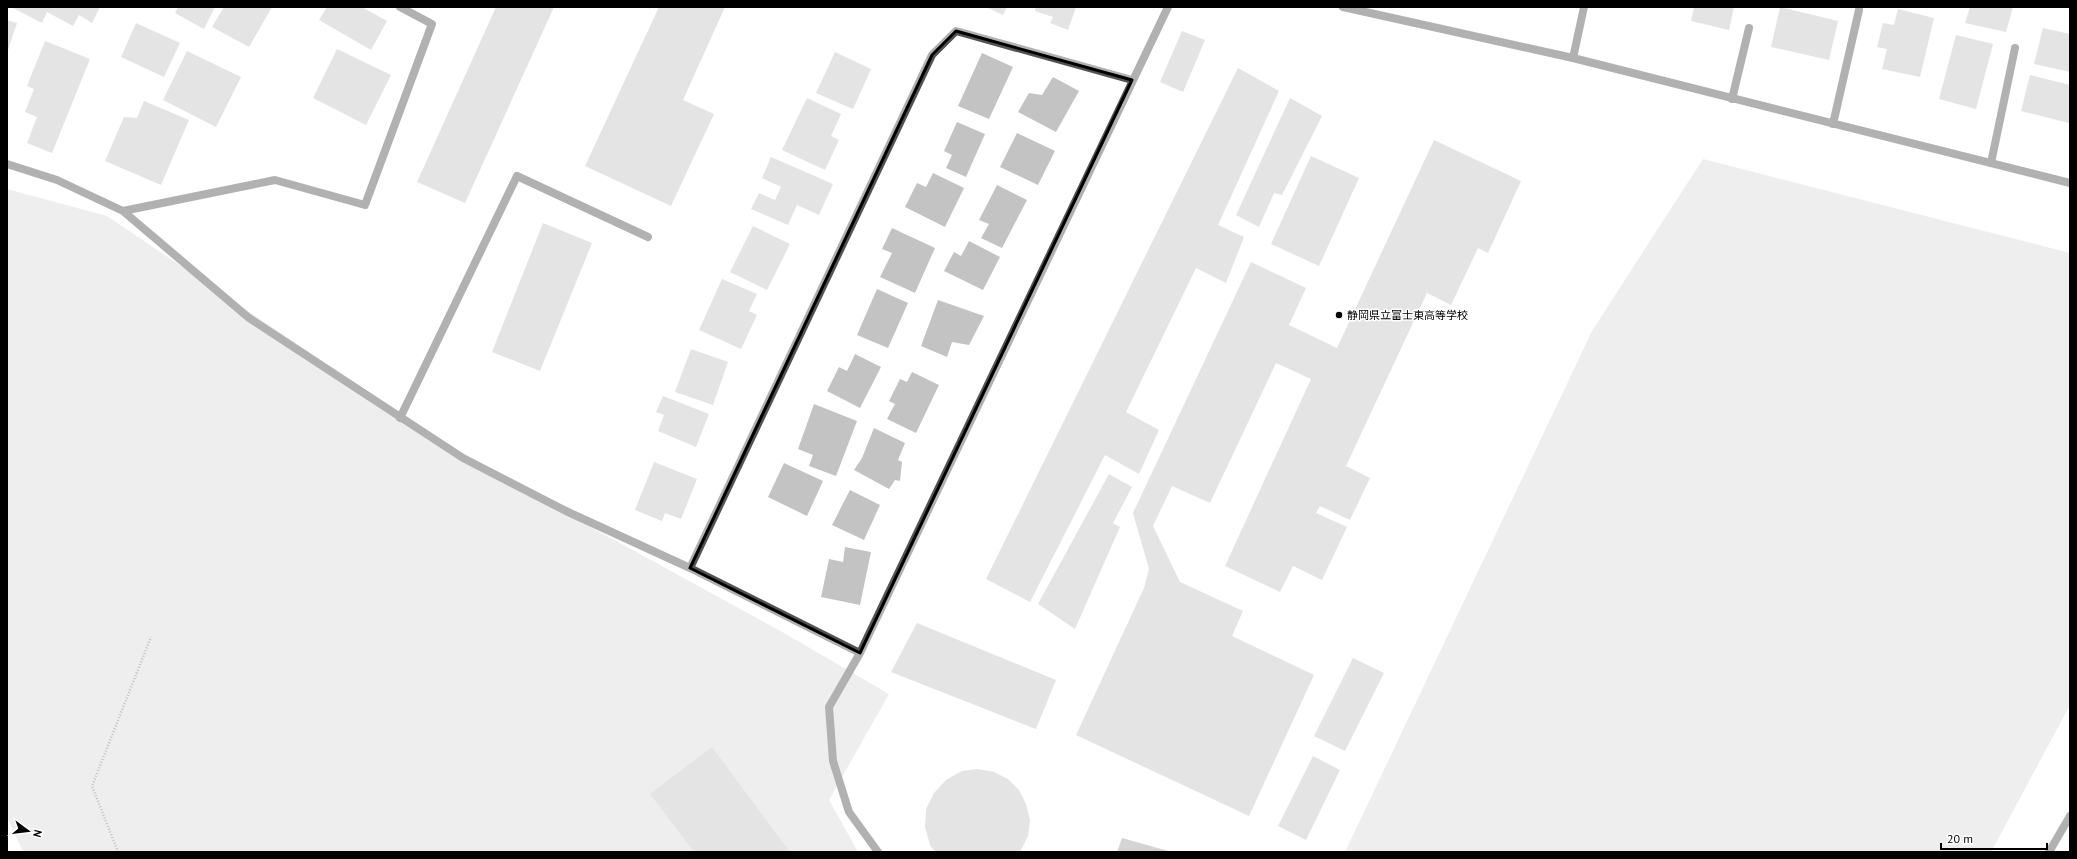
<svg xmlns="http://www.w3.org/2000/svg" width="2077" height="859" viewBox="0 0 2077 859" font-family="'PT Sans','Noto Sans JP',sans-serif">
<style>
.green{fill:#dadada}
.water{fill:#a1a1a1}
.building{fill:#c3c3c3}
.lines{fill:none;stroke-linecap:round;stroke-linejoin:round}
.path{stroke:#757575;stroke-width:2.5;stroke-dasharray:1 2;stroke-linecap:butt}
.minor{stroke:#535353;stroke-width:8}
.tertiary{stroke:#535353;stroke-width:8}
.marked{fill:none;stroke:#000;stroke-width:3;stroke-linejoin:round}
.poi-dot{fill:#000;stroke:#fff;stroke-width:1.5}
.labels{text-anchor:middle;stroke-width:3;stroke-linejoin:round;paint-order:stroke}
.poi-label{font-size:11px;fill:#000;stroke:#fff;text-anchor:start}
</style>
<rect width="100%" height="100%" fill="#fff"/>
<path class="green" d="M1703,159L2070,253V705L1991,852H1345L1592,331Z
M7,189L107,216L472,462L784,633L889,694L829,800L858,852H23L7,817Z"/>
<path class="water" d="M1122,838L1172,852H1117Z"/>
<path class="building" d="M11,7H100L92,23L79,15L73,26L47,12L42,23Z
M178,7H215L204,29L175,13Z
M224,7H272L249,47L212,27Z
M327,7H362L387,21L371,50L319,20Z
M496,7H554L465,203L417,182Z
M659,7H725L683,100L714,114L671,206L585,166Z
M986,7H1007L1003,15Z
M1036,7H1076L1068,30L1050,23L1053,17L1035,11Z
M1694,7H1734L1729,30L1691,21Z
M1780,7L1838,21L1829,60L1771,47Z
M1970,7H2013L2006,32L1965,23Z
M1898,9L1934,18L1920,77L1882,69L1887,49L1877,47L1883,23L1894,25Z
M7,20L17,23L7,53Z
M136,23L180,43L164,77L121,57Z
M2043,28L2070,34V72L2034,64Z
M1182,31L1205,40L1183,92L1160,82Z
M1956,35L1993,44L1976,109L1939,99Z
M45,41L90,59L52,153L27,143L37,117L25,112L34,89L27,86Z
M337,49L391,75L366,125L313,98Z
M187,51L241,77L216,127L163,100Z
M835,52L871,69L853,109L816,93Z
M982,53L1013,67L989,119L958,106Z
M1238,68L1279,91L1218,225L1244,237L1226,283L1196,268L1126,412L1159,430L1139,474L1105,455L1030,602L986,579Z
M2030,75L2070,85L2069,123L2021,111Z
M1053,77L1079,91L1056,132L1018,112L1029,93L1042,95Z
M807,98L841,114L831,136L839,140L825,170L782,150Z
M1290,98L1322,116L1282,195L1274,193L1259,227L1236,215Z
M144,101L189,120L161,185L105,161L124,117L137,118Z
M957,122L985,134L966,177L946,168L952,155L944,151Z
M1017,133L1055,151L1038,185L1000,167Z
M1434,140L1521,181L1488,253L1478,248L1451,305L1427,293L1346,466L1370,478L1350,520L1320,506L1316,513L1347,527L1322,580L1293,566L1280,592L1225,566L1311,379L1276,363L1210,503L1172,486L1153,526L1180,582L1243,611L1232,636L1314,675L1249,816L1076,735L1144,588L1149,569L1133,513L1251,262L1306,288L1289,325L1337,348Z
M1311,156L1359,178L1319,266L1271,244Z
M771,157L833,184L819,215L797,205L788,225L751,209L759,193L775,200L781,187L762,178Z
M933,173L964,188L945,227L905,207L917,183L926,187Z
M997,185L1027,200L1002,248L981,238L989,224L979,220Z
M543,223L592,243L540,371L492,352Z
M753,226L790,244L767,290L730,272Z
M892,228L935,248L915,293L880,277L892,253L882,249Z
M969,241L1000,257L983,290L944,271L954,252L961,256Z
M722,279L757,294L749,311L757,315L741,349L699,330Z
M877,289L908,303L888,348L857,335Z
M938,300L984,316L969,345L952,342L947,357L921,346Z
M691,349L728,362L713,405L675,392Z
M855,354L881,367L860,408L827,391L839,367L847,371Z
M912,372L939,385L916,433L887,419L895,404L889,401L900,379L907,382Z
M663,396L709,414L696,447L658,431L664,415L656,412Z
M814,404L857,421L836,476L809,466L813,455L798,449Z
M874,428L905,443L898,460L902,462L900,481L895,480L889,489L854,470L862,458Z
M654,462L697,479L681,519L665,513L662,521L635,510Z
M784,463L823,481L807,516L768,497Z
M1109,474L1132,487L1113,523L1120,527L1075,629L1038,604Z
M850,490L880,505L864,540L832,525Z
M845,547L871,552L860,605L821,597L829,559L843,562Z
M917,623L1056,680L1036,729L891,672Z
M1353,658L1384,673L1345,751L1314,736Z
M712,747L790,852H694L650,794Z
M1313,756L1340,770L1306,840L1278,826Z
M978,769L994,772L1008,779L1019,790L1026,804L1030,820L1028,836L1020,852H935L930,845L925,827L926,809L934,793L946,780L962,771Z"/>
<g class="lines">
<path class="path" d="M118,852L92,786L151,637"/>
<path class="minor" d="M1573,58L1584,7
M1732,99L1749,28
M1833,124L1859,10
M1991,163L2015,48
M7,164L57,180L123,211L249,318L463,458L566,511L690,568L860,653
M123,211L275,180L365,205L432,24L400,7
M400,418L517,176L648,237
M690,568L932,55L956,31L1132,80
M878,852L849,812L833,761L829,707L860,653L1168,7
M2049,852L2070,816"/>
<path class="tertiary" d="M1343,7L1573,58L2070,183"/>
</g>
<path d="M0 0H2077V859H0ZM956,31L1132,80L860,653L690,568L932,55Z" fill="#fff" fill-opacity=".55" fill-rule="evenodd"/>
<path class="marked" d="M956,31L1132,80L860,653L690,568L932,55Z"/>
<circle class="poi-dot" cx="1339" cy="315" r="4"/>
<g class="labels">
<g class="poi-label">
<text x="1347" y="319">静岡県立富士東高等学校</text>
</g>
</g>
<rect width="2077" height="859" fill="none" stroke="#000000" stroke-width="16"/>
<g transform="translate(28 831) rotate(105)" stroke="#ffffff" stroke-width="3" paint-order="stroke">
<path d="M0-3L7 15L0 10L-7 15Z" fill="#000000"/>
<text y="-6" font-size="11" font-weight="bold" text-anchor="middle" fill="#000000">N</text>
</g>
<path d="M1941 843v6h106v-6" fill="none" stroke="#000000" stroke-width="2"/>
<text x="1947" y="843" font-size="12" fill="#000000" stroke="#ffffff" stroke-width="3" paint-order="stroke">20 m</text>
</svg>
